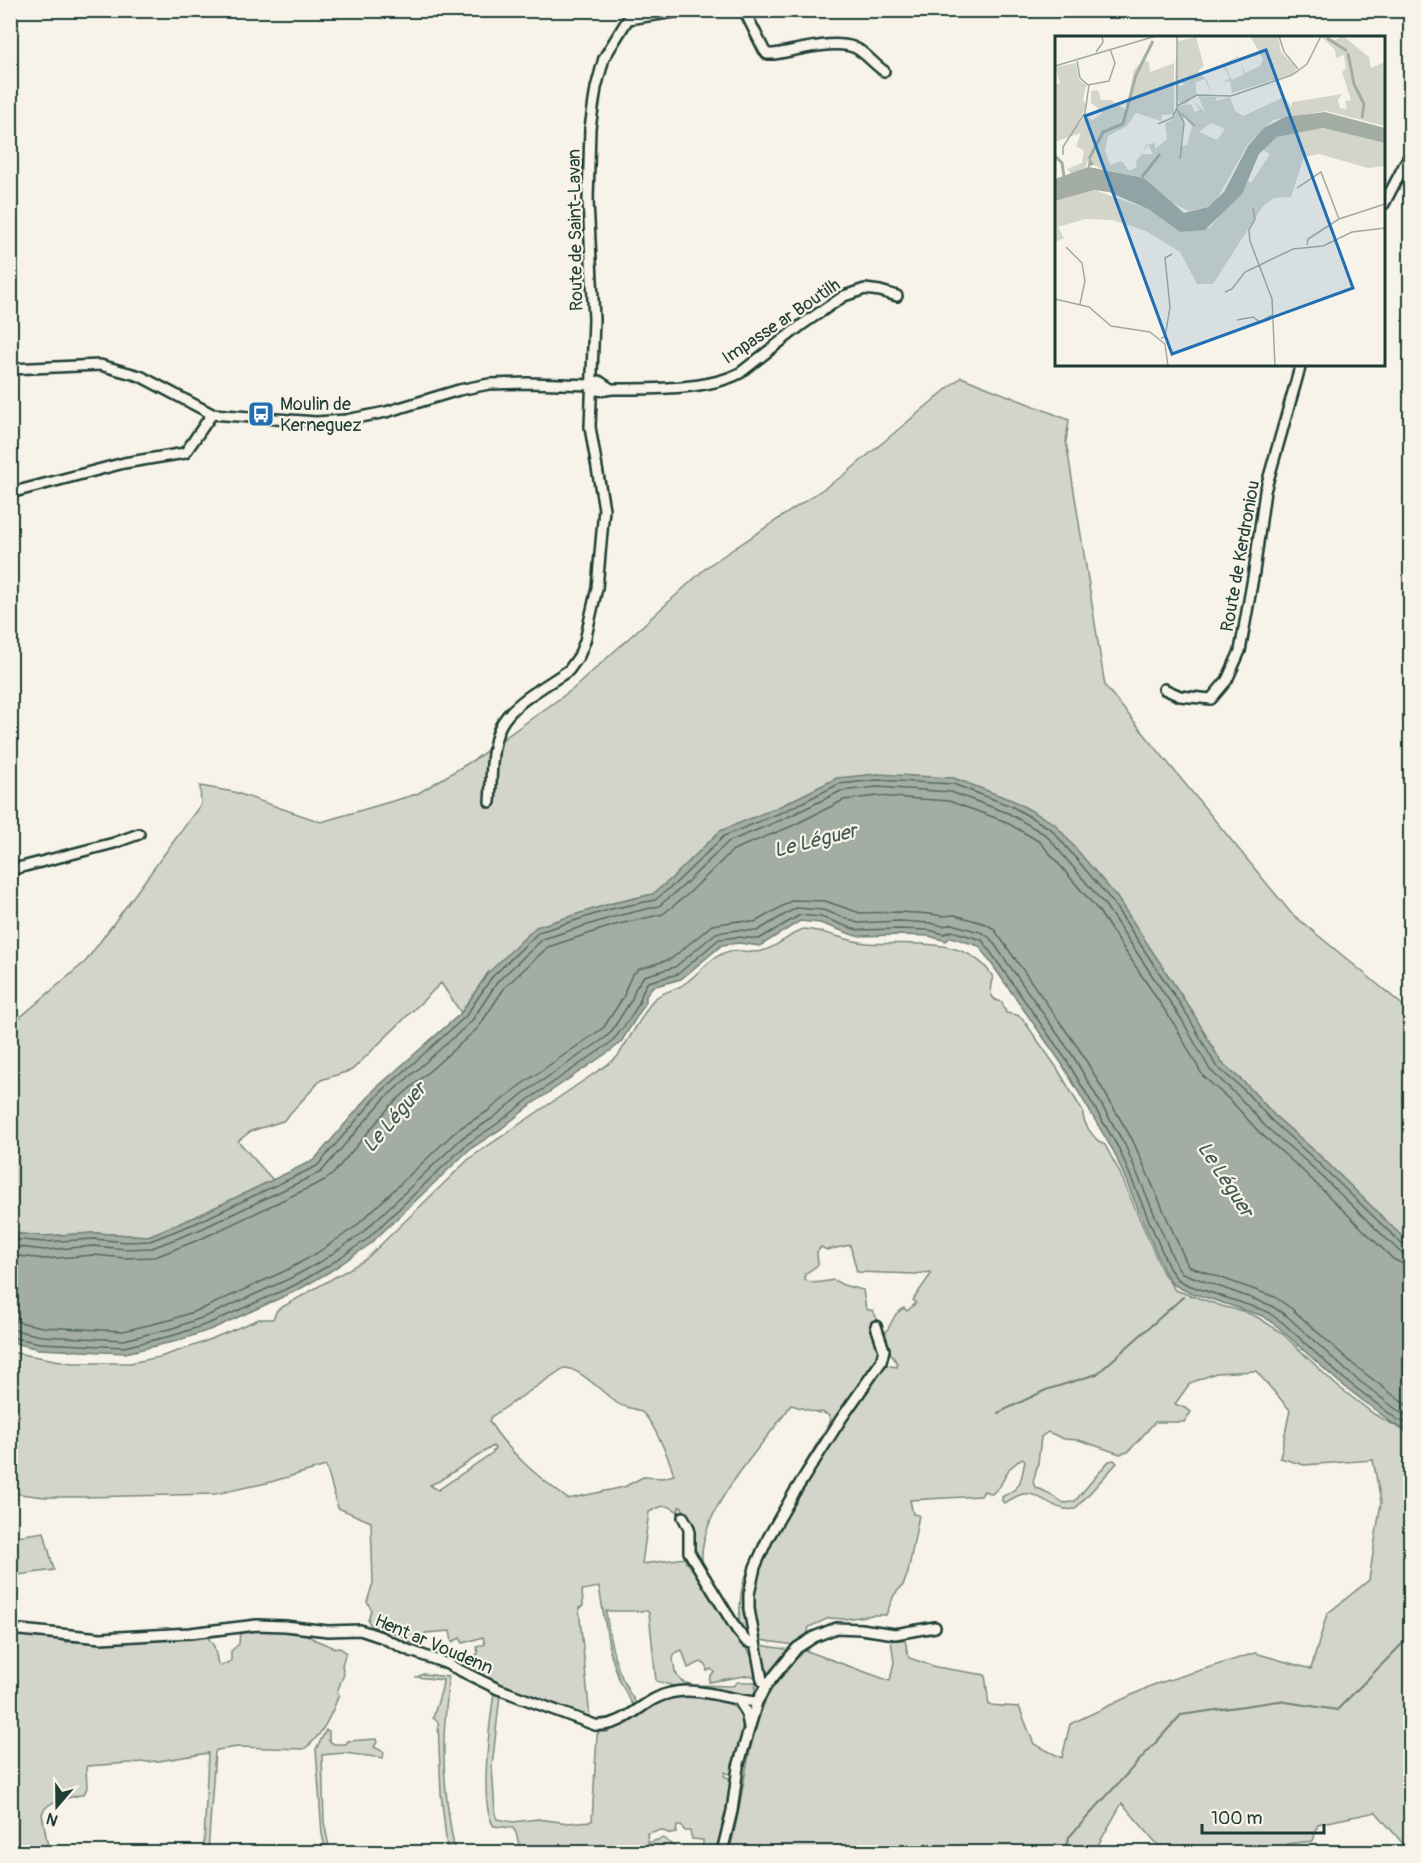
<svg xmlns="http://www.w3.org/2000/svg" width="1421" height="1863" viewBox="0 0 1421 1863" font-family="Pangolin,sans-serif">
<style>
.green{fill:#d3d5ca;stroke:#79897f;stroke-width:1.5;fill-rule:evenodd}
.water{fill:#a4ada3;stroke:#6f8077;stroke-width:1.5}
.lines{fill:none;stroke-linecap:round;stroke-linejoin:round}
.shore{stroke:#546a60;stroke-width:1.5}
.stream{stroke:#6f8077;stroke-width:2}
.minor-casing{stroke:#1f3d34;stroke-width:14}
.minor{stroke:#f7f3e8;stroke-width:9}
.labels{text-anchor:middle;stroke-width:4.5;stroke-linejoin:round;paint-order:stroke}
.street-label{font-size:18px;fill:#1f3d34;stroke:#f7f3e8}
.poi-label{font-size:18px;fill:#1f3d34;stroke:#f7f3e8;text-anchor:start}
.water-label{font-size:20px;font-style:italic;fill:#405950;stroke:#f7f3e8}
.inset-river{fill:none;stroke:#a4ada3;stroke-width:3}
.inset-road{fill:none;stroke:#a1aaa0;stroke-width:1.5}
.view{fill:#1f6fb2;fill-opacity:0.15;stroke:#1f6fb2;stroke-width:3}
.inset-edge{fill:none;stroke:#1f3d34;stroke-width:3}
</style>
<rect width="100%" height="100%" fill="#f7f3e8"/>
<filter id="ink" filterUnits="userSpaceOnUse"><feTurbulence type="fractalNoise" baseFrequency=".0167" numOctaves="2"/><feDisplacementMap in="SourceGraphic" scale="12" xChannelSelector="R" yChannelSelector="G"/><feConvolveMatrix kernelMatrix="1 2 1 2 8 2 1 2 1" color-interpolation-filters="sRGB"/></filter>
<g filter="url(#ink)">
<path class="green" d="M961,377L1069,420L1066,441L1105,686L1291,913L1410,1011V1244L1316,1152L1275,1116L1248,1086L1221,1062L1193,1013L1157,961L837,778L783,805L672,878L653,894L609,904L488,973L461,1013L441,983L352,1070L321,1080L283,1121L251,1131L238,1141L273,1180L193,1218L148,1236L94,1233L44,1236L11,1233L10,1026L86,961L201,804L200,786L234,792L321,822L417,794L475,759L573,689L708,566L844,475Z
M803,929C825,930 844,941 866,943C908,946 967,934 993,977C989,987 988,1000 1002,1002L1006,1013L1017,1015L1022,1018L1057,1068L1083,1112C1082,1123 1095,1141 1105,1145L1119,1171L1163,1273L1175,1290L1225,1307L1243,1311L1259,1318L1282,1333L1336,1385L1374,1414L1410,1434V1852L1376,1812L1318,1824L1313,1841L1287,1844L1289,1852H1164L1122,1803L1094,1852H729C743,1803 745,1750 765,1702C773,1682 790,1666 804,1650L890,1681L894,1662L891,1640H905L909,1658L936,1667L985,1675L989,1705L1019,1707L1034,1744L1062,1758L1070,1724L1153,1685L1255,1653L1311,1669L1327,1614L1369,1580L1381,1502L1373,1460L1304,1465L1280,1458L1290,1410L1256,1371L1216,1373L1190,1383L1175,1404L1187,1409L1191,1412L1184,1422H1155L1128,1452L1120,1454L1079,1440L1064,1439L1048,1432L1041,1437L1038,1463L1033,1482L1035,1487C1041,1490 1048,1492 1053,1496C1061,1502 1064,1505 1075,1501L1109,1461L1114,1460L1117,1463L1075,1509C1054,1513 1040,1491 1023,1494C1017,1495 1010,1500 1005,1503L1002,1501V1497C1023,1486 1020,1483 1025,1461L1022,1458L1009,1469L1000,1486L992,1494L984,1491L981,1496L910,1500L913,1514L919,1515L908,1573L903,1585L894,1595L886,1615H873L844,1619L829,1618L809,1627L806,1638L794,1645L760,1640C748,1627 750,1595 753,1578C763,1534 802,1483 826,1445C838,1427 850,1409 863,1392C869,1383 875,1374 882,1366L886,1365L897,1367V1363L885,1344L881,1348L880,1356L874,1370L837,1421L787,1501L765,1539L749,1581L747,1591V1618L750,1639C727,1622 706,1577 692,1551L689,1540L694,1527L681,1506L679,1507L678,1512C666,1502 662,1506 649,1512L642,1564L685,1558L686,1563H690C703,1583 715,1603 728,1623C740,1641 755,1653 757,1675L755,1677L750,1675L709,1682L710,1676L714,1672L711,1669L707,1671L706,1665L701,1662L688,1668L682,1650L675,1653L673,1659L675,1671L678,1677L683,1682L693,1685L733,1686L738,1682H756L754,1697L752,1698L720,1691L681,1688L656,1681L649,1613L647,1611H606C610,1645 616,1674 636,1703L633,1705L620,1682L610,1652L599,1587L582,1590L583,1606L579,1608L590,1718H585L473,1672L462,1660L478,1654L477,1647L485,1644L483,1637L463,1643L460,1638L452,1642L450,1631L425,1633L420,1645C411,1645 410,1641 403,1637C393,1631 382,1630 371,1626L368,1621L371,1609L367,1602L373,1583L371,1522L338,1508L326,1466L267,1483L215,1494L84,1497H45L11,1493L10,1352L72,1363H130L160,1357L199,1344L259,1319H273L277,1310L365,1260L470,1158L611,1062L618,1056L652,1001C663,990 673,992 684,984C699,974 712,955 730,951C740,949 752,954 762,951C777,947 789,935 803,929ZM850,1245L857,1272L915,1274L931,1272V1274L913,1300L916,1303L907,1311L904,1308L896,1314L885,1334L873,1311L866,1309L863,1290L843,1285L834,1280C824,1281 813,1286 805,1279V1274L818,1265L817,1252L821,1247L827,1250ZM564,1368C579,1367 604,1394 617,1403C625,1409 636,1407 643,1413C654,1424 670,1460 674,1475L663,1478L643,1477L624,1487L568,1499C538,1477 509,1453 489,1421L491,1417ZM791,1405L819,1413L822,1412L828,1415L831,1420L772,1519L755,1555L744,1580L741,1593L739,1622L702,1563C698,1509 762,1448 791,1405ZM493,1446L495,1448L492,1453L438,1490L430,1485L439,1481Z
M44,1532L54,1570L11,1576V1537Z
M254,1628L301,1631L315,1640L335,1648L338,1647L346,1652L342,1665L344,1674L337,1692L339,1694C332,1714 322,1737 304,1749L238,1747L217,1750L215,1752L208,1852H204V1844L208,1753L159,1761L87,1766L86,1768L87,1788L84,1794C71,1798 47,1799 42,1814L49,1852H11L10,1633L45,1636L66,1642L200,1638L207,1636L214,1646L218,1664L221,1666L231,1661V1651L239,1644L240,1630Z
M761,1645L790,1650L772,1674H765L758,1647Z
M423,1674L448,1677C448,1698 444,1720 444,1742C443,1779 448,1816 455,1852H448L447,1848L441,1793L438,1722L433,1718L442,1688L443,1680L417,1677Z
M494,1693L500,1695L492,1767L495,1812L497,1819L513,1822L538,1819L568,1823L592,1821L597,1735L599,1732H607L614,1728C627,1721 648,1704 662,1699C682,1693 734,1692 741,1718C746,1736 735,1755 733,1773L731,1775L725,1772L724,1776L731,1779L726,1813L716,1852H703V1840L692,1839L690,1831H685L681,1826H677L676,1833L671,1834L661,1830L647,1833L648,1843L663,1838L681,1852H521L516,1833L513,1828L494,1826C478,1805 490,1721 494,1693Z
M326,1730L329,1731V1741L334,1744H346L348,1741L376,1739L377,1742L374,1747L384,1752L383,1758L344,1753L322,1755L324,1822L330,1852H326L322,1834L316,1749Z"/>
<path class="water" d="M877,774L954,778L1014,801L1055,824L1116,896L1193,1013L1221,1062L1248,1086L1275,1116L1316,1152L1410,1244V1431L1395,1425L1340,1383L1278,1327L1263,1316L1186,1291L1172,1284L1164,1271L1114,1152L1062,1064L979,946L951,937L946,941L929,936L899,935L856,936L820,923L800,921L760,946L739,943L722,945L681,979L652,987L646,996V1002L621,1042L613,1049L532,1104L501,1129L470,1149L369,1245L329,1272L298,1290L212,1329L177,1341L125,1353L38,1349L11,1342V1233L44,1236L94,1233L148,1236L193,1218L314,1160L375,1089L461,1013L488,973L536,927L609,904L653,894L672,878L720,831L783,805L837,778Z"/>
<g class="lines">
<path class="shore" d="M10,1239L44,1242L94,1239L126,1242L150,1241L196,1223L317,1166L380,1093L465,1017L492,977L539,932L611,909L655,900L676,883L724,836L785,811L839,784L877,780L953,784L1011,806L1051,829L1111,900L1188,1016L1216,1066L1244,1090L1271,1120L1312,1157L1404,1246L1410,1248
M10,1246L45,1250L94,1246L126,1249L152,1248L199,1230L321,1172L385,1098L471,1022L498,981L543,939L613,917L659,906L681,888L728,842L788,817L841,791L877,787L951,792L1008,813L1046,835L1105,905L1182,1020L1210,1070L1238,1096L1265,1126L1307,1162L1399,1251L1404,1255L1410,1256
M10,1255L45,1259L94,1255L125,1258L155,1257L203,1238L325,1180L332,1175L391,1105L478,1028L505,987L548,947L615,925L663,914L687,895L733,850L792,826L844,800L877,796L949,801L1004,821L1040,842L1098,910L1174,1024L1203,1076L1232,1102L1259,1132L1301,1169L1393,1259L1401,1263L1410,1265
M10,1320L42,1327L123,1331L170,1320L204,1308L287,1270L317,1253L355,1227L457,1130L488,1111L519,1086L599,1031L604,1027L624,996L626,988L632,975L639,969L671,959L712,925L738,921L755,922L793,900L825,901L860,913L900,912L931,914L942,916L955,915L986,924L994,929L1081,1052L1133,1141L1188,1266L1275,1297L1292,1309L1354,1365L1406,1405L1410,1407
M10,1329L41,1336L124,1340L173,1328L207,1316L291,1278L322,1261L361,1234L462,1138L493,1118L524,1093L605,1038L611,1032L632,999L635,989L644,976L675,967L716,933L738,930L757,931L796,908L823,910L858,923L900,921L930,923L943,926L952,924L983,933L990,938L1073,1056L1125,1145L1176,1265L1182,1273L1270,1305L1287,1316L1348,1372L1401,1413L1410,1416
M10,1337L40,1343L124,1347L175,1335L210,1323L295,1285L326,1267L366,1240L467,1144L497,1124L529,1099L609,1044C617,1037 637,1010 640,1000C642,993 643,988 648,982L678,974L719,939L738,937L759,939L800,915L821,917L857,930L900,929L929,930L944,934L952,931L982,940L1067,1061L1119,1149L1169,1268L1177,1279L1188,1285L1266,1311L1282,1322L1343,1378L1398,1420L1410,1424"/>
<path class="stream" d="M998,1413L1046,1390L1097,1374L1183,1297
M1063,1852L1069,1837L1181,1715L1279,1701L1337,1710L1410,1636"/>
<defs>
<path id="minor" d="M744,10L764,50L767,54H774C796,51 840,37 859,50C868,56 875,65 884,71
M628,19L688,10
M1384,204L1410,154
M10,369L100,365L140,376L212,414L316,422L346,420L386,412L459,390L489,384L528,383L593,385L599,381L611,389
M593,385L596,390C603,392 607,389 614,389C651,389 708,390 740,373L803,324L844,296L865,289L880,291L897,296
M10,493L124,463L185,453L212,414
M1164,689L1180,696L1211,699L1227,680L1240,651L1254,572L1265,491L1301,364
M490,802C492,778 490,749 500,727C511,703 548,685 569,670L579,656L585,641L589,623L597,588L604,509L590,427L594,319L588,201L590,128L596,88L604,58L628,19L631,10
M10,870L114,843L139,834
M683,1517L689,1528V1552L737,1630L746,1641L755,1644
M10,1629L101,1638L190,1633L257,1625L285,1626L328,1631L360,1630L381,1637L408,1650L445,1663L498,1689L595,1725C626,1728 642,1699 670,1693C699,1686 728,1700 757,1702
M766,1686L762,1680L749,1609V1594L755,1567L768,1538L794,1493L841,1419L881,1362L884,1350L876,1326
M738,1699L746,1712L749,1727
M722,1852L732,1811L738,1767L757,1702L766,1686L797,1648L814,1637L836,1628L861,1629L895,1634L935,1627"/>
</defs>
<use href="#minor" class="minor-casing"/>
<use href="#minor" class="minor"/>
</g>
</g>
<defs>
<symbol id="bus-square" viewBox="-11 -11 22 22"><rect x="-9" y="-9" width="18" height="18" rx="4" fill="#1f6fb2" stroke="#f7f3e8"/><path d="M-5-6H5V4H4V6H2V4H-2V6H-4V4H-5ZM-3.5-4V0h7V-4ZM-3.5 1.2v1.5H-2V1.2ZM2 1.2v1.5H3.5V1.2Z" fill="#fff"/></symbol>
</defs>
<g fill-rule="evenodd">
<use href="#bus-square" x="246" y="399" width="30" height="30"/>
</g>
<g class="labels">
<g class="street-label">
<text transform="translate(575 230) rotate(-91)" y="6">Route de Saint-Lavan</text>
<text transform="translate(781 321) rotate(-34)" y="6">Impasse ar Boutilh</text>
<text transform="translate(1240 556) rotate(-80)" y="6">Route de Kerdroniou</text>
<text transform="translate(434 1644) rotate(23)" y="6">Hent ar Voudenn</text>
</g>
<g class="poi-label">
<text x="280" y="410">Moulin de<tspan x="280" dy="21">Kerneguez</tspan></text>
</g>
<g class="water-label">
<text transform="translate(815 840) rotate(-14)" y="7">Le Léguer</text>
<text transform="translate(394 1117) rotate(-49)" y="7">Le Léguer</text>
<text transform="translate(1226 1179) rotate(57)" y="7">Le Léguer</text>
</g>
</g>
<g transform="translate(1055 36)">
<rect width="330" height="330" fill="#f7f3e8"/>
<path d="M122,0L124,5L141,1L149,30L143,35L152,44L156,59L150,43L141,46V59L131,68L124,67L121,54V48L126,50L130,48L120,45ZM175,0L190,37L205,30L208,23L195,0H223L226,16L241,32L240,37L177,57L175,45L168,46L175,42L165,23L169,28L183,20ZM184,21L189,38L177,44L170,29ZM266,0L280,4L288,0L314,21L316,32L330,26V90L271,75L218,84L193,108L162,163L152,171L134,175L113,165L88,142L47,133L39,129L34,120L31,131L17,138L12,133L27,127L29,115L21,110L26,97L0,106V48L5,47L0,31L21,27L24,44L31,49L28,64L32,69L22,91L30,80L38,84L48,76L36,67V55L43,54L46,64H56L71,74L79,34L88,24L94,26L95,36L119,27V78L107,79L106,85L81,77L72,90L53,100L50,114L55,129L67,125L74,135L82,131L81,125L87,118H98L93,109L87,117L91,109L100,107V113L112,103L110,87L117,84L123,70L136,68L140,76L145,74L138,64L150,76L143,60L162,61L160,65L175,61L180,75L188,80L229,61L237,71V66L287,58L283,64L285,72L292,73L290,65L296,64L287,36L291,33L289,19L281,22L280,14ZM129,80L137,91L132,109L126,110ZM156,87L170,93L162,104L144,96ZM268,92L330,107V130L313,132L264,118L249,121L236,161L219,162L208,170L158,248H142L125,216L91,195L57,184L30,183L3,191L9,202L0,206V165L39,154L93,173L125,196L155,192L192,144L196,147L215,118L208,114L222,101Z" fill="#d3d5ca" fill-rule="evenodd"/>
<path d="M270,76L330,92V107L268,92L222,101L204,118L187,158L150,194L125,196L93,173L54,156L39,154L0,165V143L33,131L34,121L39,128L34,131L89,142L129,177L153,171L169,156L193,110L209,92L230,81Z" fill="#a4ada3"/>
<path class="inset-river" d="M272,2L292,15M293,17L299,48L309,68L307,82M0,120L7,127L9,141M34,123L48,96L68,88L81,39L98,5M87,141L105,118"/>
<path class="inset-road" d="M224,0L229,16L243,33M41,16L48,6L47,0M22,25L25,42L33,49L54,45L60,27L55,13M0,30L101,0M122,70L142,59L176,60L237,39L252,28L266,0M122,73L129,87L125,123M126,77L140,90M103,88L117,82L122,72V0M8,119V111L30,77L34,49M242,152L266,136L284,183M198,172L200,183L194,194L195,205L217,263L220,330M252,209L253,203L284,183L330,168M11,211L27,227L30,245L25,268M170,256L177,253L190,236L238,213L268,210L297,196L330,192M0,263L34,271L56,290L95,296L110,308M182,284L198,281L205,286L217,279M106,302L110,301L115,271L110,222L117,218M110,308L113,330"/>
<path class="view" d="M211,14L298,252L117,318L30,80Z"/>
<rect width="330" height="330" class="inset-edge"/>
</g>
<rect width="1421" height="1863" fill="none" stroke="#f7f3e8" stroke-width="36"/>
<rect x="18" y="18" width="1385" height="1827" fill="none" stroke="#1f3d34" stroke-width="2" filter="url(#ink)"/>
<g transform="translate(57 1806) rotate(200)" stroke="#f7f3e8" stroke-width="4.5" paint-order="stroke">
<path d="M0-4.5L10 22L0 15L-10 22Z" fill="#1f3d34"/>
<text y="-9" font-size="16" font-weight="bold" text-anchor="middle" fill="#1f3d34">N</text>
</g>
<path d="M1202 1824v9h122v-9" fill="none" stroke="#1f3d34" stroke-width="3"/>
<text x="1211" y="1824" font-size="18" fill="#1f3d34" stroke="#f7f3e8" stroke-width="4.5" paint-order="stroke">100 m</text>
</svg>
